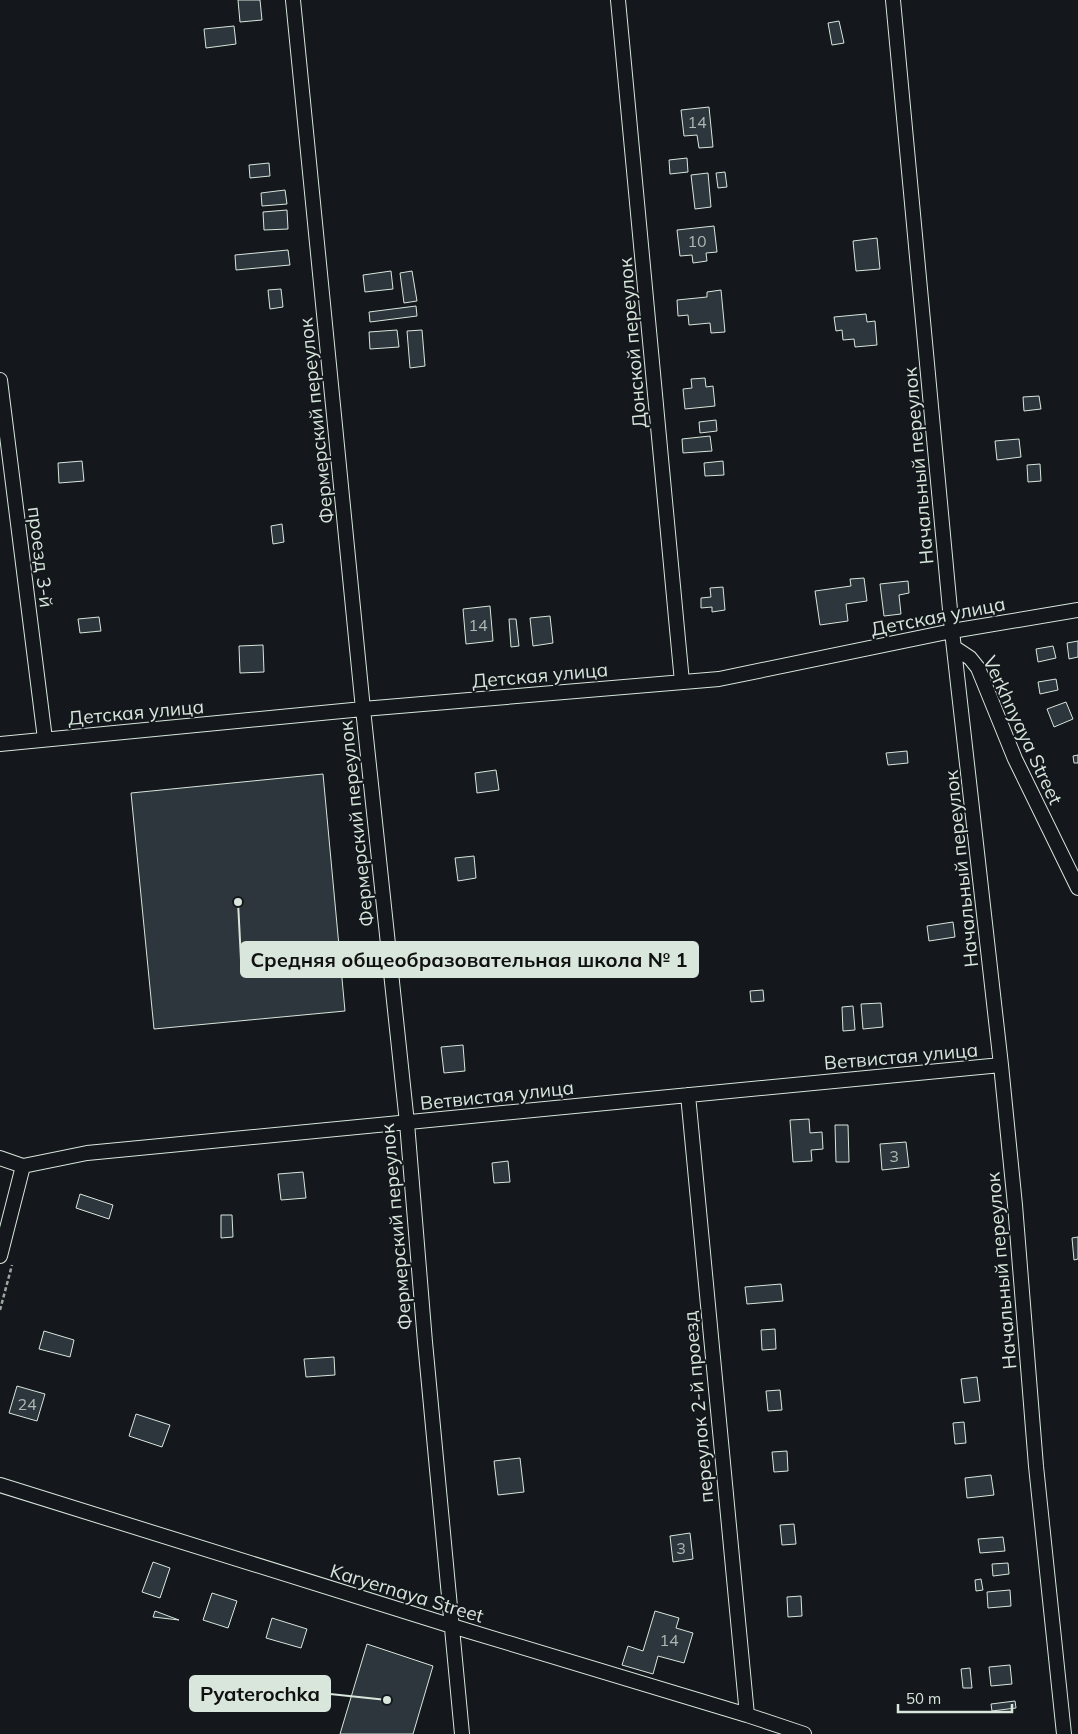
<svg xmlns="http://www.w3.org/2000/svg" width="1078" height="1734" viewBox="0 0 1078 1734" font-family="Mulish,sans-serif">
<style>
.building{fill:#2c363c;stroke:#d8e6dc}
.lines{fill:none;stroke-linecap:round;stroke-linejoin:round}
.street-casing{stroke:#d8e6dc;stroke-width:16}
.path{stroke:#9da8a2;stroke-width:2.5;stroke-dasharray:4 2.5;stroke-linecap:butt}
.street{stroke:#14181c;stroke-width:14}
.labels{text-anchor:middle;stroke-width:4;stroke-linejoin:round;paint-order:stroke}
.number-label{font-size:16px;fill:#adbab4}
.street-label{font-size:19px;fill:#d8e6dc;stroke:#14181c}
.leader{fill:none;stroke:#d8e6dc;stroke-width:2}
.callout-dot{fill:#d8e6dc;stroke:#14181c;stroke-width:2}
.callout{fill:#d8e6dc;stroke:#d8e6dc;stroke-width:2}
.callout-label{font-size:20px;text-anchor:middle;font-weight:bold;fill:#111}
</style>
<rect width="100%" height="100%" fill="#14181c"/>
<path class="building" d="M238,0H260L262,20L240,22Z
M839,21L844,43L832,45L828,23Z
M234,26L236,44L206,48L204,29Z
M709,107L713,147L699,148L697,135L684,136L681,110Z
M687,158L688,172L670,174L669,160Z
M269,163L270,176L250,178L249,165Z
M725,172L727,187L718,188L716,173Z
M708,173L711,207L695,209L691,175Z
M285,190L287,204L262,206L261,193Z
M287,210L288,229L264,230L263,212Z
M714,226L717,252L706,253L707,261L693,263L692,255L680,256L677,230Z
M877,238L880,269L856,271L853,241Z
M288,250L290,265L236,270L235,255Z
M391,271L393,289L365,292L363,275Z
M412,271L417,301L404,303L400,273Z
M281,289L283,307L270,309L268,290Z
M721,290L725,332L711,333L710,323L689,325L688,315L678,316L677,300L707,297V292Z
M416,306L417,316L370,322L369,312Z
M866,314L867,322L875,321L877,345L855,347L854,339L843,340L842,330L836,331L834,317Z
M397,330L399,347L370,349L369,332Z
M422,330L425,366L410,368L407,331Z
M705,378L706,387L713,386L715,406L685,409L683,389L692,388L691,379Z
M1039,396L1041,409L1024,411L1023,397Z
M716,420L717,431L700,433L699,422Z
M710,436L712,451L683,453L682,439Z
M1019,439L1021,457L997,460L995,441Z
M82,461L84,481L59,483L58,463Z
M723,461L724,475L705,476L704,463Z
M1040,464L1041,481L1028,482L1027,465Z
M282,524L284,542L273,544L271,526Z
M864,578L867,601L846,604L848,621L820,625L815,591L851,586L850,579Z
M908,581L909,593L899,595L901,614L884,616L880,584Z
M723,587L725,610L712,612V607L701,608V598L711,597L710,588Z
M490,606L493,641L466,644L463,609Z
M550,616L553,643L533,646L530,618Z
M99,617L101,631L80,633L78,619Z
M509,619H516L519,646L511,647Z
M1078,641V657L1069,659L1067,643Z
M263,645L264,672L240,673L239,646Z
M1053,646L1056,658L1038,662L1036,649Z
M1056,679L1058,690L1040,694L1038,682Z
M1066,702L1073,719L1054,727L1047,709Z
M907,751L908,763L888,765L886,753Z
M1078,755V763H1074L1073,756Z
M496,770L499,790L477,793L475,773Z
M323,774L345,1011L154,1029L131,793Z
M474,856L476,878L458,881L455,858Z
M953,922L955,937L929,941L927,926Z
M763,990L764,1001L751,1002L750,991Z
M881,1003L883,1027L863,1029L861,1004Z
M853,1006L855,1030L843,1031L842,1007Z
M463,1045L465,1071L444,1073L441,1047Z
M809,1119L810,1133L822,1132L823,1149L811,1150L812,1161L793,1162L790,1120Z
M835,1125H848L849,1162H836Z
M906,1142L909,1167L882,1170L880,1144Z
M508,1161L510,1182L494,1183L492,1163Z
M303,1172L306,1198L281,1200L278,1174Z
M80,1194L113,1205L109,1219L76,1208Z
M221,1215H232L233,1237L221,1238Z
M1078,1237V1259L1074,1260L1072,1238Z
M781,1284L783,1301L747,1304L745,1287Z
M775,1329L776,1349L762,1350L761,1330Z
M44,1331L74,1340L70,1357L39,1349Z
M334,1357L335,1375L306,1377L304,1359Z
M977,1377L980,1401L964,1403L961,1379Z
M17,1386L45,1394L37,1421L9,1413Z
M780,1390L782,1410L768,1411L766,1391Z
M136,1414L170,1425L162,1447L129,1436Z
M964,1422L966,1443L955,1444L953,1423Z
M787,1451L788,1471L774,1472L772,1452Z
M520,1458L524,1492L498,1495L494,1461Z
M991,1475L994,1495L967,1498L965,1478Z
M794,1524L796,1544L782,1545L780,1525Z
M690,1533L693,1559L673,1562L670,1536Z
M1003,1537L1005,1551L980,1553L978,1539Z
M153,1562L170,1568L160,1598L142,1592Z
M1008,1563L1009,1574L993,1576L992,1564Z
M981,1579L983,1590L976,1591L975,1580Z
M1010,1590L1011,1606L988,1608L987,1592Z
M212,1593L237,1601L228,1628L203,1620Z
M801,1596L802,1616L788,1617L787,1597Z
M155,1611L179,1620L153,1617Z
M655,1611L679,1618L676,1628L693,1633L684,1663L658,1656L653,1674L622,1665L628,1646L643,1651Z
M272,1618L307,1629L301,1648L266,1638Z
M367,1644L433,1666L413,1734H340Z
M1010,1665L1012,1684L991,1686L989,1667Z
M970,1668L972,1688H963L961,1669Z
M1015,1701L1016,1708L992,1711L991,1704Z"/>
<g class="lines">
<defs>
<path id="street" d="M293,0L363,709L407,1123L425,1342L462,1734
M618,0L682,682
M893,0L952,631L1001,1065L1015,1205L1036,1466L1064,1734
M0,380L45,739
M955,648L970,658L978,668L1015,759L1078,888
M0,744L363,709L719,679L952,631L1078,610
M688,1095L747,1715
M0,1158L23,1166L87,1153L1001,1065
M0,1256L23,1166
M0,1485L452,1626L747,1715L804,1734"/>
</defs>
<use href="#street" class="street-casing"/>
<path class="path" d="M0,1310L12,1265"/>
<use href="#street" class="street"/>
</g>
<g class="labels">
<g class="number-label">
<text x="697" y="128">14</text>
<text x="697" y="247">10</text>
<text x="478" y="631">14</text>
<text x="894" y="1162">3</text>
<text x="27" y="1410">24</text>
<text x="681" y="1554">3</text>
<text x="669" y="1646">14</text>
</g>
<g class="street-label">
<text transform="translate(632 343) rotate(-95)" y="7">Донской переулок</text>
<text transform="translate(316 421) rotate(-96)" y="7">Фермерский переулок</text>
<text transform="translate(918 466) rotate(-95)" y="7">Начальный переулок</text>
<text transform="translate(41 557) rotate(83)" y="7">проезд 3-й</text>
<text transform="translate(938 616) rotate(-11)" y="7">Детская улица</text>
<text transform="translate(540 675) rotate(-5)" y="7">Детская улица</text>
<text transform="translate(136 712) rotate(-5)" y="7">Детская улица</text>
<text transform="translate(1023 730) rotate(65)" y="7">Verkhnyaya Street</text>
<text transform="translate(356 824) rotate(-96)" y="7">Фермерский переулок</text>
<text transform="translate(961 869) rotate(-96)" y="7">Начальный переулок</text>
<text transform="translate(901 1056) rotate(-5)" y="7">Ветвистая улица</text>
<text transform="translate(497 1095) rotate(-6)" y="7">Ветвистая улица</text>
<text transform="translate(396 1227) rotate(-95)" y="7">Фермерский переулок</text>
<text transform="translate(1001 1271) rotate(-95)" y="7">Начальный переулок</text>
<text transform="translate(698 1407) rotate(-95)" y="7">переулок 2-й проезд</text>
<text transform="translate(407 1593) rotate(17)" y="7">Karyernaya Street</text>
</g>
</g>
<path class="leader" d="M238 902L241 960M387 1700L330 1694"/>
<g class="callout-dot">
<circle cx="238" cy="902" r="5"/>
<circle cx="387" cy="1700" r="5"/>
</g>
<g class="callout">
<rect x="241" y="942" width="457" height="35" rx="5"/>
<rect x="190" y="1676" width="140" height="35" rx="5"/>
</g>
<g class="callout-label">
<text x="469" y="967">Средняя общеобразовательная школа № 1</text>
<text x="260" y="1701">Pyaterochka</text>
</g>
<path d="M898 1704v8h114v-8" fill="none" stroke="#d8e6dc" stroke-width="2.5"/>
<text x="906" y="1704" font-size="15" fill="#d8e6dc" stroke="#14181c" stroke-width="4" paint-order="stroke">50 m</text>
</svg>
